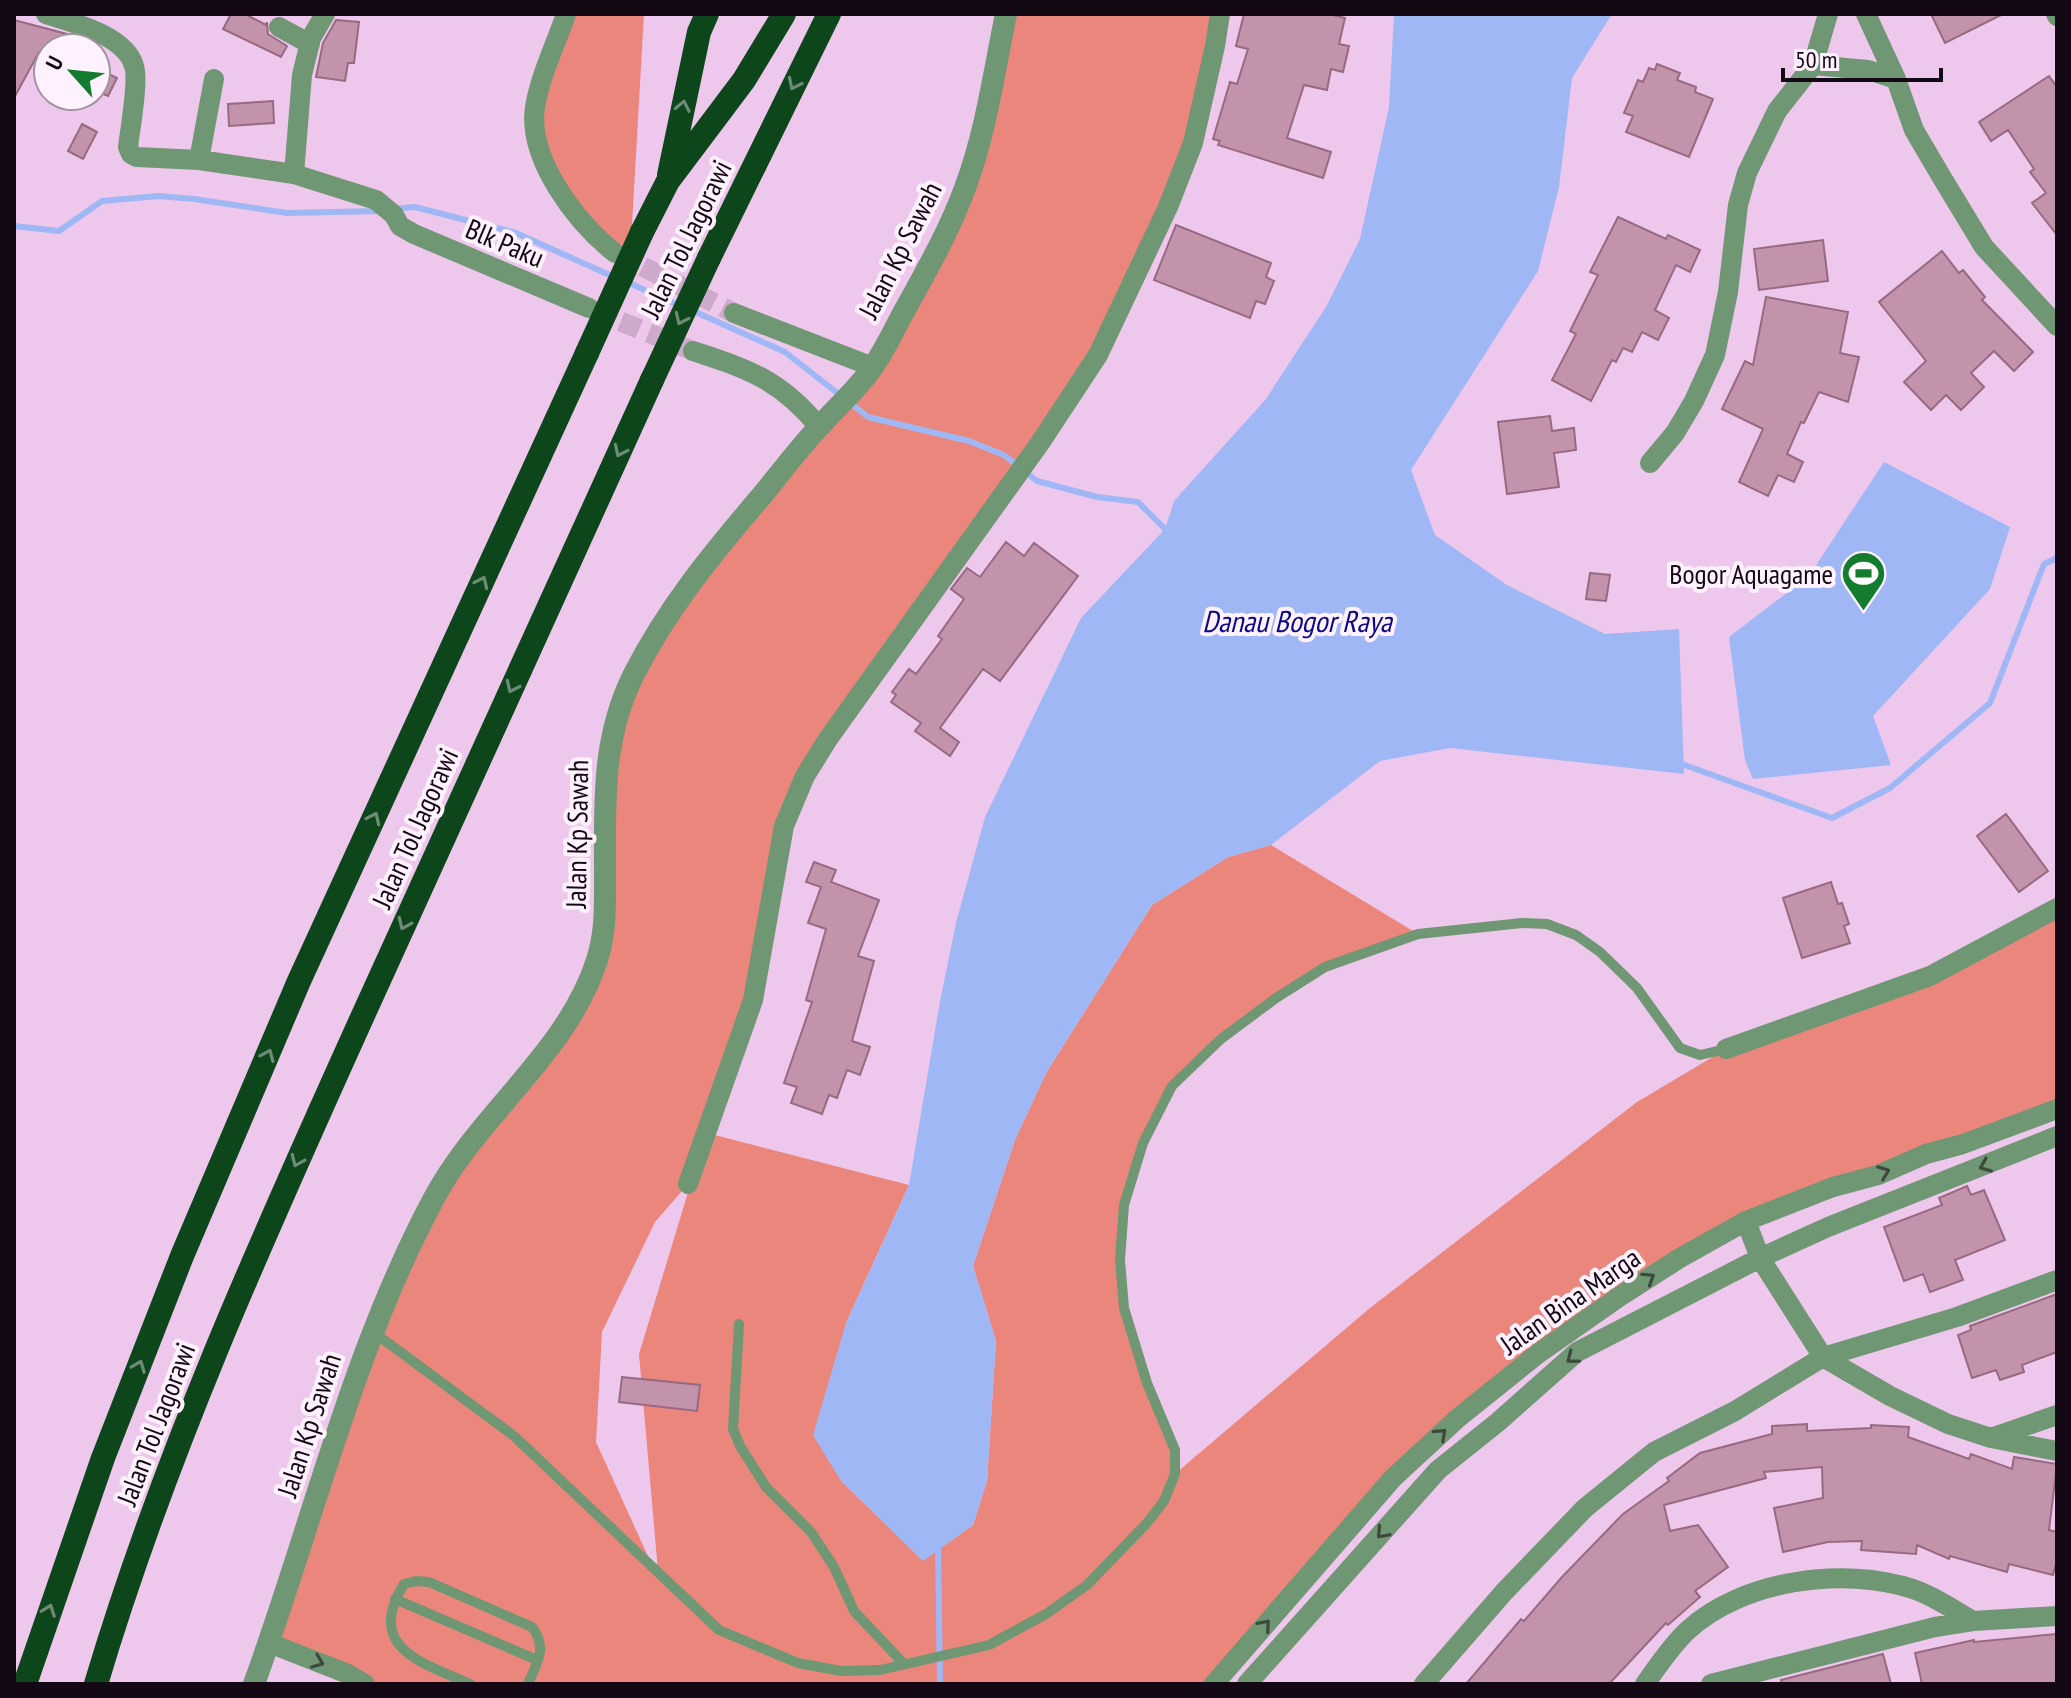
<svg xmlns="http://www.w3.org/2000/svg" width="2071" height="1698" viewBox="0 0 2071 1698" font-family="'PT Sans Narrow',sans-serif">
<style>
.green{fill:#eb867c;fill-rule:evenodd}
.water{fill:#9fb8f5}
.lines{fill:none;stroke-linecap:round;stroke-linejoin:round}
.stream{stroke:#9fb8f5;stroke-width:6}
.building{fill:#c393ab;stroke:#976a81;stroke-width:2}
.minor-tunnel{stroke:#cdaacc;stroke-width:20;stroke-dasharray:20 10;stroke-linecap:butt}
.service{stroke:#709773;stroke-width:10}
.minor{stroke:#709773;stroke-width:20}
.tertiary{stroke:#709773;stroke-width:22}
.motorway{stroke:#0e461b;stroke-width:24}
.motorway-bridge{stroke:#0e461b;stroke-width:24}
.oneway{stroke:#6e8b76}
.oneway2{stroke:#3d483f}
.labels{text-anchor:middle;stroke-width:8;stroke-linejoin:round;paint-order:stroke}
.street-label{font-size:28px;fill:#140814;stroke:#fff2fe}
.poi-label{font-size:28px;fill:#140814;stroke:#fff2fe;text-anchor:end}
.water-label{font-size:30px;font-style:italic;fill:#0a0a83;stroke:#fff2fe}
</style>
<rect width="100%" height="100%" fill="#eec7ed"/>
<path class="green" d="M566,14H644L630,260L604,243L540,146L541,82Z
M1006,14H1220L1193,143L1131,290L805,776L753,1000L707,1133L909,1185L846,1323L841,1481L923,1560L973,1525L987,1481L996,1341L973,1266L1015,1140L1046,1073L1152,905L1228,857L1271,845L1418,934L1325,967L1276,998L1172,1086L1143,1143L1124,1205V1308L1175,1450L1176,1473L1370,1308L1637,1102L1726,1049L1930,976L2057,908V1109L1746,1221L1458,1418L1215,1684H359L269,1643L372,1331L438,1191L597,962L609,749L675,603L867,375L966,186ZM696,1166L639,1354L658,1571L652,1565L596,1442L602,1332L655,1222L688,1184Z"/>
<path class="water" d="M1394,14H1612L1572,78L1559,187L1538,271L1411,470L1435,535L1507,585L1605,634L1679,629L1684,774L1450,748L1380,761L1271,845L1228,857L1152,905L1046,1073L1015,1140L973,1266L996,1341L987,1481L973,1525L923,1561L841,1481L813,1435L846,1323L909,1185L940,1001L956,923L985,817L1081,618L1165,529L1174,501L1266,399L1326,307L1360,239L1389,107Z
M1884,462L2010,527L1990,589L1873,716L1891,765L1753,779L1745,760L1729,637L1809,576Z"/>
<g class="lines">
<path class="stream" d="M394,209L415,207L516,233L614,277
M14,226L59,231L102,201L158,196L194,199L287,213L379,211
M625,281L680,306
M691,310L785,352L868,417L969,441L1004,455L1037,481L1097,497L1138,502L1165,529V536
M1676,762L1832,818L1890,788L1990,703L2044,564L2057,558
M938,1544L940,1684"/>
</g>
<path class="building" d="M231,14H245L266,25L267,22L268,34L287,46L281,57L223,29Z
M1244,14H1329L1345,18L1339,44L1349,46L1343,72L1331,69L1327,90L1304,85L1287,138L1331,152L1323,178L1218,145L1220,141L1213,139L1230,82L1237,84L1248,49L1236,46Z
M1931,14H2003L1945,43Z
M14,20L67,34L94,45L93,48H48V57L39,52L14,98Z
M336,20L359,22L354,63H348L345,81L316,77L323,43Z
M1657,64L1680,73L1677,80L1696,87L1695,92L1713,99L1689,157L1626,132L1633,116L1624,113L1638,80L1643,82L1649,68L1655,70Z
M96,68L117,78L108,96L96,91Z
M2049,76L2057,87V235L2032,203L2046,193L2030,172L2034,169L2008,130L1991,141L1979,122Z
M273,101L274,123L229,126L228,104Z
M82,124L97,132L83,159L68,151Z
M1618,217L1666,239L1668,235L1700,250L1690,272L1676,265L1655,310L1669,318L1658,340L1642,332L1632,352L1623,348L1616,362L1612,360L1591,401L1552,380L1576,334L1570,331L1598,275L1590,272Z
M1176,225L1271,263L1266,277L1274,281L1265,304L1256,301L1250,318L1154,280Z
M1823,240L1828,281L1759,290L1754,249Z
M1942,251L1959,273L1963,270L1985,297L1982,300L2033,352L2014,371L1994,351L1971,373L1984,387L1961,410L1946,395L1931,410L1904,382L1926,361L1879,302Z
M1766,297L1848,312L1840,353L1859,357L1848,402L1819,392L1804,423L1801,422L1787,454L1803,462L1794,482L1778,475L1768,496L1739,482L1763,429L1722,409L1745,361L1753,365Z
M1550,416L1552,431L1574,428L1576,450L1554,453L1559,487L1507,494L1498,422Z
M1006,542L1024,556L1034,543L1078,576L1000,681L983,669L940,728L959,742L950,756L915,731L921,723L891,702L896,695L892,692L909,669L916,674L942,639L938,636L964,599L951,589L967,568L980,577Z
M1590,573L1610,575L1606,601L1586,599Z
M2006,814L2048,871L2019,892L1977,836Z
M814,862L836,870L831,882L879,900L858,956L874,961L852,1041L870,1047L860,1075L847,1070L837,1098L829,1095L822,1114L791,1103L797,1087L784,1083L812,1002L806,1000L826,929L808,923L821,887L806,882Z
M1831,882L1838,904L1842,903L1849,924L1844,926L1850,943L1802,958L1783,898Z
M1967,1186L1971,1195L1984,1190L2005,1240L1955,1260L1963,1280L1930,1292L1923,1274L1904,1281L1884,1227L1942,1205L1939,1198Z
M2057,1294V1352L2022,1365L2024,1372L2000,1380L1996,1370L1972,1378L1958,1335L1971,1330L1970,1326Z
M622,1377L700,1385L697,1411L619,1402Z
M1807,1424V1431L1871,1428V1425L1909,1427L1908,1437L1969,1459L1971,1454L2012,1469L2014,1457L2057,1464L2049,1530L2057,1532V1560L2053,1575L2009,1564L2007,1572L1950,1556L1949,1559L1917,1545L1916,1554L1861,1550L1862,1541L1828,1542L1783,1552L1774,1508L1823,1498L1822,1467L1764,1472L1766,1478L1664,1505L1670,1531L1698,1525L1728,1567L1695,1591L1700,1597L1668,1625L1666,1623L1609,1684H1466L1521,1619L1524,1621L1562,1577L1623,1514L1669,1481L1667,1478L1700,1453L1772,1434V1426Z
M2056,1634L2057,1683L1922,1684L1915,1653L1974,1640V1642Z
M1883,1654L1891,1684H1782L1781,1680Z"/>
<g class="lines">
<path class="minor-tunnel" d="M616,253L734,313
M593,310L693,351"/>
<path class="service" d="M739,1324L733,1429L740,1446L766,1487L811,1532L834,1567L854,1611L904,1664
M372,1331L514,1436L719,1630L798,1663L841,1671L880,1670L989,1645L1046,1614L1087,1585L1147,1523L1164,1501L1175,1474V1450L1147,1383L1124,1308L1120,1260L1124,1205L1143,1143L1172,1086L1221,1039L1276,998L1325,967L1418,934L1522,923L1547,924L1576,935L1600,952L1637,988L1680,1048L1700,1055L1726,1049
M395,1599L537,1660
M470,1684C420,1662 365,1647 404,1584L416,1581L429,1582L532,1627C548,1648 537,1662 528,1684"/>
<path class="minor" d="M46,14C73,23 125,35 134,66C139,80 130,130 128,147L131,154L137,157L199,160L294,174L376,200L394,215L400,226L414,234L589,308
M566,14C556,44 540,76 535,107C527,159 577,223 615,253
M1866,14L1896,79L1914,130L1941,176L1984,247L2057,326
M2056,14L2057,16
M279,27L310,44
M1813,65L1868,70L1896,79
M199,160L214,79
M294,174L302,75L311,38L325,14
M734,313L873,367
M693,351C748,369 781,380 819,427
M1650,463L1675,433L1694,401L1715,355L1728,292L1738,205L1747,173L1777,111L1813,65L1828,14
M1726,1049L1930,976L2057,908
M688,1184L753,1000L784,826L805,776L828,739L1040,443L1098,355L1168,207L1193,143L1215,46L1220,14
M1746,1221L1760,1258L1823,1357L1890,1396L1948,1424L1991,1438L2057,1451
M1991,1438L2057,1415
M269,1643L348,1674L365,1684
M1214,1684L1393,1478L1458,1418L1539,1353L1619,1297L1680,1258L1746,1221L1833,1187L1878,1175L1926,1154L1963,1144L2057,1109
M1247,1684L1438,1470L1498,1422L1577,1352L1760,1258L1828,1227L2057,1136
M1424,1684L1504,1592L1585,1508L1654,1452L1735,1411L1823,1357L1957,1317L2057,1280
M1645,1684C1658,1666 1671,1646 1687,1631C1742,1580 1843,1566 1913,1589C1934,1596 1954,1610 1973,1621
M1711,1684L1935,1627L1973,1621L2057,1616"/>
<path class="tertiary" d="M254,1684C313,1522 352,1352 433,1200C478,1114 567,1054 597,960C606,932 605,906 605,877C605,806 601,739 634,674C667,609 712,554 759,499C779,475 798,449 819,427C836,408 855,391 870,371C885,351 895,327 907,306C928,268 950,229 965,188C986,132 994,72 1006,14"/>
<path class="motorway" d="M669,175L699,32L707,14
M642,232L668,181L744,80L784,14
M709,258L829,14
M25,1684L103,1458L182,1256L299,981L587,353
M96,1684C164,1456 262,1239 360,1022C457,808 555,594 652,380"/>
<path class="motorway-bridge" d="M587,353L642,232
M652,380L709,258"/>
</g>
<defs><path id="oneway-chevron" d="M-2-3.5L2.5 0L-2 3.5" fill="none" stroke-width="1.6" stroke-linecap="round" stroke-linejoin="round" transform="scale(2)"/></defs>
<g class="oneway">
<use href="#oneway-chevron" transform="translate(794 84) rotate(116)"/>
<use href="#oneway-chevron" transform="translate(683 106) rotate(-78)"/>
<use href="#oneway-chevron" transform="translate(681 319) rotate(115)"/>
<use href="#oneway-chevron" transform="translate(620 451) rotate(115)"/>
<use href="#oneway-chevron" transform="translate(482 582) rotate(-65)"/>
<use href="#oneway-chevron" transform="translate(512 687) rotate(115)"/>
<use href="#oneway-chevron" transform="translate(374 818) rotate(-65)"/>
<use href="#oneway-chevron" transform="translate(404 924) rotate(114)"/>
<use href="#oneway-chevron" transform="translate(268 1055) rotate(-67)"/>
<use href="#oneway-chevron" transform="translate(297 1161) rotate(114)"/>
<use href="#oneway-chevron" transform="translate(139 1366) rotate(-69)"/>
<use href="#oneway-chevron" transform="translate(49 1610) rotate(-70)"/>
</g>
<g class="oneway2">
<use href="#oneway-chevron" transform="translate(1985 1166) rotate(158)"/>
<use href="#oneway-chevron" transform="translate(1884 1172) rotate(-21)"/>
<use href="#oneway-chevron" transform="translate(1649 1278) rotate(-33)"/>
<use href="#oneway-chevron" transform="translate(1572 1358) rotate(142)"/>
<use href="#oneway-chevron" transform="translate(1441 1434) rotate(-43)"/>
<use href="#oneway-chevron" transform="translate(1382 1533) rotate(132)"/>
<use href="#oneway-chevron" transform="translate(1265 1625) rotate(-49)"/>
<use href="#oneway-chevron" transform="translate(318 1662) rotate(22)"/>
</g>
<defs>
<symbol id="stadium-pin" viewBox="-11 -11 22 30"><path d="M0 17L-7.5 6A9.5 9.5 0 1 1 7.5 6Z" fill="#147c2f" stroke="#fff2fe"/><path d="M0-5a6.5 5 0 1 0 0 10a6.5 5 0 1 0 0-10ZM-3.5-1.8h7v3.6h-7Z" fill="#fff"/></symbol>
</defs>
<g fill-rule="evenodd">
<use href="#stadium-pin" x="1838" y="548" width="51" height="69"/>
</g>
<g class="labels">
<g class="street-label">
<text transform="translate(686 239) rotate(-64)" y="10">Jalan Tol Jagorawi</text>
<text transform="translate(505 243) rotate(23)" y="10">Blk Paku</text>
<text transform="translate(900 250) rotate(-63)" y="10">Jalan Kp Sawah</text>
<text transform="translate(415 828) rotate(-66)" y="10">Jalan Tol Jagorawi</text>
<text transform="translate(577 834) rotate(-89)" y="10">Jalan Kp Sawah</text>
<text transform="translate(1570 1301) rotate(-35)" y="10">Jalan Bina Marga</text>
<text transform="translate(156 1424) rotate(-69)" y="10">Jalan Tol Jagorawi</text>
<text transform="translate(309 1425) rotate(-72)" y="10">Jalan Kp Sawah</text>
</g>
<g class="poi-label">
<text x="1833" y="584">Bogor Aquagame</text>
</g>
<g class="water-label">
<text x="1297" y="632">Danau Bogor Raya</text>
</g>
</g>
<rect width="2071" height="1698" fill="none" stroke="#140814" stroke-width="32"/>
<g transform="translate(72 72) rotate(297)"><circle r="38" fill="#fff2fe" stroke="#a194a0" stroke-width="2"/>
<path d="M0-6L14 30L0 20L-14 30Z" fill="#147c2f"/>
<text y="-12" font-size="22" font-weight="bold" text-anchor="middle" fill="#140814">U</text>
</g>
<path d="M1783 68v12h158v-12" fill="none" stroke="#140814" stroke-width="4"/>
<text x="1795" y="68" font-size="24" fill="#140814" stroke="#fff2fe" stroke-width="6" paint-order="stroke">50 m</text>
</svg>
